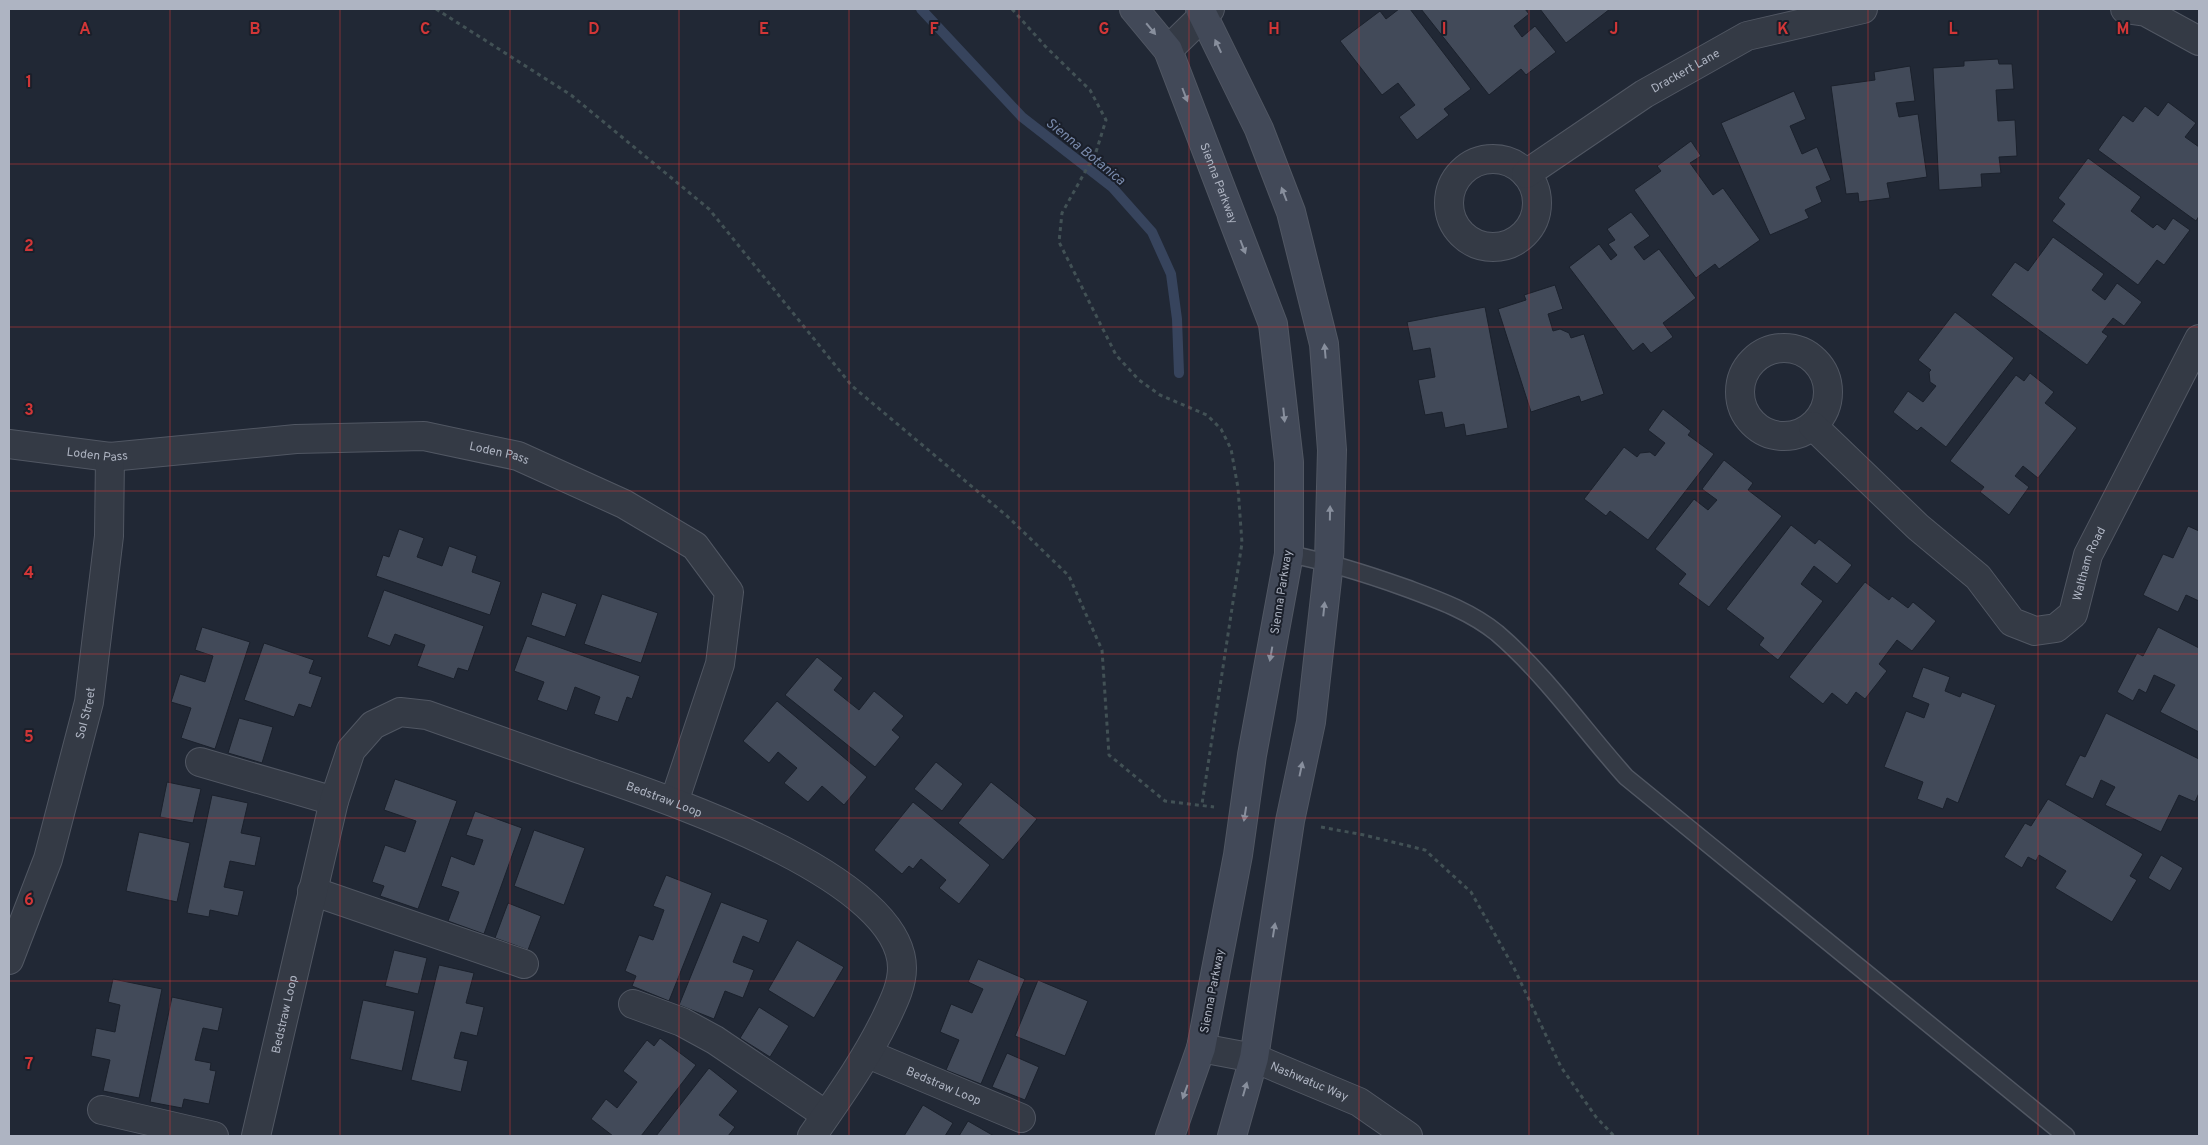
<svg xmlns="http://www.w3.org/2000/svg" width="2208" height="1145" viewBox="0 0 2208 1145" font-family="Overpass,sans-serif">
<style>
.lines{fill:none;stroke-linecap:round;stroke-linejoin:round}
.stream{stroke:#37445d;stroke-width:10}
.building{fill:#424a59;stroke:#1b212c}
.service-casing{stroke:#515763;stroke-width:19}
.minor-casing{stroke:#515763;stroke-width:30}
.tertiary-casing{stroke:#515763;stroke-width:30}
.secondary-casing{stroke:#515763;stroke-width:30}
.path{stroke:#425155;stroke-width:3;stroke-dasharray:4 4;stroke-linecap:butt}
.service{stroke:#343a45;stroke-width:16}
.minor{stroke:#343a45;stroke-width:28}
.tertiary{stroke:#343a45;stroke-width:28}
.secondary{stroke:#424958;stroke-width:28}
.oneway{fill:#888f9d}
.grid{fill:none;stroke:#d23637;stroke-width:1;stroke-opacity:0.55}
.labels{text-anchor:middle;stroke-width:4;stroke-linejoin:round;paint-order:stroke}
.street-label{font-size:12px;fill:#aeb4c2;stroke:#1a1f2a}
.water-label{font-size:14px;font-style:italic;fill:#7889aa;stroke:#1a1f2a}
.grid-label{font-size:16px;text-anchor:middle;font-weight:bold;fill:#d23637;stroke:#1a1f2a;stroke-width:4;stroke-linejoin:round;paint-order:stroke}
</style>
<rect width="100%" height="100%" fill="#212835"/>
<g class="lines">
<path class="stream" d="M921,9L1022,117L1112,187L1152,232L1171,274L1177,319L1179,373"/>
</g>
<path class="building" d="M1399,9H1410L1471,89L1444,109L1449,115L1417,140L1399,117L1415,105L1398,83L1382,95L1340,41L1380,11L1386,19Z
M1421,9H1525L1529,14L1514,26L1522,37L1535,26L1556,52L1526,75L1521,69L1489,95Z
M1540,9H1610L1566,43Z
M1998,59L1999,64H2012L2014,89L1996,90L1998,121L2015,120L2017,156L1999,157L2001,173L1981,174L1982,187L1939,190L1933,68L1964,66V61Z
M1910,66L1915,101L1896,103L1899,117L1918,114L1927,177L1887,183L1890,198L1859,202L1858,193L1846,194L1831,86L1875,80L1874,72Z
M1794,91L1806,119L1790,126L1802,154L1817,147L1831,180L1816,187L1822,202L1805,210L1809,218L1770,235L1721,123Z
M2168,102L2196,123L2185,137L2199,147V216L2196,221L2098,150L2123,115L2133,122L2145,106L2158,116Z
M1691,141L1701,156L1690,163L1713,195L1723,188L1760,240L1719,269L1715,264L1696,278L1634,190L1661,171L1657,166Z
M2088,158L2141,197L2131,211L2153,228L2157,224L2165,230L2173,218L2190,230L2164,265L2157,260L2138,285L2052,221L2065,204L2058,198Z
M1631,212L1650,236L1634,247L1644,260L1659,249L1696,298L1663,323L1673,337L1651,353L1643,343L1633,351L1569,267L1599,244L1611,260L1617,255L1608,244L1615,240L1607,229Z
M2053,237L2104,274L2092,290L2105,300L2117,283L2142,302L2124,326L2113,318L2102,332L2108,336L2087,365L1991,295L2015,262L2028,271Z
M1555,285L1563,309L1548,314L1553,331L1560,329L1569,333L1571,338L1584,334L1604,394L1581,402L1579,396L1531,412L1498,309L1526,300L1524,295Z
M1485,307L1508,428L1466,436L1464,424L1445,428L1442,412L1425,415L1418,380L1435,377L1430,348L1413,351L1407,322Z
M1955,312L2014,358L1946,447L1921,427L1917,431L1893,412L1908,391L1923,402L1936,386L1930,382L1929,372L1931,370L1918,360Z
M2030,373L2054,392L2045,403L2077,428L2038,478L2023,466L2015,476L2029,487L2009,515L1980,492L1984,487L1950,461L2016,375L2024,381Z
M1663,409L1691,431L1688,435L1714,454L1648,540L1610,511L1606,516L1584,499L1624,447L1637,457L1640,453L1650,452L1655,456L1665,443L1648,430Z
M1724,460L1753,483L1748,490L1782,516L1709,607L1678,584L1686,574L1655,549L1694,499L1708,510L1717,500L1702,489Z
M1791,525L1815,544L1819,539L1852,565L1837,584L1814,566L1801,584L1823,601L1778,660L1759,645L1764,638L1726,609Z
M2188,526L2199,531V601L2186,595L2178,612L2143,595L2163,554L2173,558Z
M399,529L424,538L417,557L442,566L449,546L477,556L472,572L501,582L490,615L376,576L383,555L389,557Z
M1865,582L1889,600L1892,596L1908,608L1913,602L1936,621L1912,651L1897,640L1879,664L1887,671L1865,699L1856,692L1847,705L1832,693L1823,704L1789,677Z
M384,590L484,626L468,671L458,668L454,679L417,666L425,645L395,634L390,646L367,637Z
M542,592L577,604L565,637L531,625Z
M602,594L658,613L641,663L584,644Z
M202,627L250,642L215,749L181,738L191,708L171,702L180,674L205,682L213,656L195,650Z
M2158,627L2199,648V732L2160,712L2175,685L2154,675L2146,693L2139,689L2133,701L2117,692L2137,653L2143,656Z
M527,636L640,676L632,699L627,697L618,722L594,714L600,697L575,687L567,711L537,700L544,682L514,671Z
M264,643L314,660L309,673L322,677L311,708L299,704L294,717L244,700Z
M817,657L843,678L834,690L859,710L874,691L904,716L892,730L900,737L875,767L785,695Z
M1923,667L1950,677L1945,691L1960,697L1962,692L1996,705L1958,803L1947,798L1943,809L1917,799L1923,782L1884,767L1906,711L1924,718L1929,704L1912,697Z
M777,701L867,777L844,805L822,786L808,802L784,783L797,768L778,752L769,763L743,741Z
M2106,713L2199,759V793L2195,802L2179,795L2161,832L2105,805L2115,787L2101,780L2093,799L2065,785L2080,755L2085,757Z
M239,718L273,727L262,763L228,753Z
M936,762L963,784L942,811L914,789Z
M395,779L457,801L418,909L380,896L384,886L372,882L385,845L405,852L416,821L384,810Z
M167,782L201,789L193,823L160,817Z
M991,782L1037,819L1003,860L958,823Z
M212,795L248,803L241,833L261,837L255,866L230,861L224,887L244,891L238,916L210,910L209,917L187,913Z
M2048,799L2143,854L2130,876L2137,880L2112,922L2055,888L2066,871L2039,855L2036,861L2028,857L2022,868L2004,857L2025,823L2031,826Z
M913,802L990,865L959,904L939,888L946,880L921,859L913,869L909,866L902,874L874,850Z
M475,811L522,828L484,934L448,921L459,892L441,886L451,856L474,865L483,840L466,835Z
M534,830L585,848L564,905L514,886Z
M139,832L190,843L177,902L126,891Z
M2161,855L2183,868L2170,891L2148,878Z
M666,875L712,893L669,1001L632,986L636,976L625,971L639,935L653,940L664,910L653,906Z
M721,902L768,920L759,943L743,936L733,962L754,970L743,998L725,991L714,1019L679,1005Z
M508,903L541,916L528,950L495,938Z
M797,940L844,967L814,1018L768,990Z
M394,950L427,958L418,994L385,986Z
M978,959L1025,979L981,1084L946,1070L959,1040L940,1032L951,1004L972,1013L983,989L968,982Z
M439,965L474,973L466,1003L484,1007L477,1036L461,1032L454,1058L468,1061L461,1092L411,1080Z
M113,979L162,989L139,1098L103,1091L110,1060L91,1056L96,1028L115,1032L120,1005L108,1002Z
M1038,980L1088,1001L1065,1056L1015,1036Z
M172,997L223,1008L218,1031L203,1028L195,1060L211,1063L210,1070L216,1071L209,1104L184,1099L182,1108L150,1102Z
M363,1000L415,1011L402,1071L350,1059Z
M759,1007L789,1026L770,1057L740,1038Z
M660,1038L696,1065L641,1136H613L591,1119L606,1099L617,1108L637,1082L623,1071L647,1040L654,1046Z
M1007,1053L1039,1067L1025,1100L992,1087Z
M709,1068L738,1091L719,1115L735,1127L728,1136H656Z
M923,1105L953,1123L945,1136H904Z
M968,1121L994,1136H959Z"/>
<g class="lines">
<defs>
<path id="service" d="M1289,554C1329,562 1367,574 1406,588C1438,600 1470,611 1497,633C1546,675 1583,729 1626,777L2066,1136"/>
<g id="minor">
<path d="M2125,9L2146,12L2199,41"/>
<circle cx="1493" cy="203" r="44"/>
<path id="s1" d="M1526,174L1644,94L1747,36L1863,9"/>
<circle cx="1784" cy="392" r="44"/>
<path id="s2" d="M1813,426L1918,527L1978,577L2012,622L2035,631L2056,628L2073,614L2088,555L2199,339"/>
<path id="s3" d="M9,444L110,457L296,439L424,436L518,456L624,504L695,546L729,592L720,664L674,802"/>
<path d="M200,762L334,801"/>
<path d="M312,891L524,964"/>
<path id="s4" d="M9,960L48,859L89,702L109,536L110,457"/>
<path d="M633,1004L682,1022L715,1040L826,1115"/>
<path id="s5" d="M1201,1048L1254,1058L1359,1102L1408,1136"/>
<path id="s6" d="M868,1054L1021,1118"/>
<path d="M102,1110L214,1136"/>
<path id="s7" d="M256,1136L334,801L351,750L373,725L400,712L427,715C477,733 527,750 577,768C651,794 902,874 902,968C902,986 893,1003 886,1018C865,1061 839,1097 812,1136"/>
</g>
<path id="tertiary" d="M1168,50L1210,9"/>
<g id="secondary">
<path id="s8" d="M1134,9L1168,50L1273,324L1289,462V554L1252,755L1238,855L1201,1048L1170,1136"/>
<path d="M1200,9L1259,129L1291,212L1324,344L1332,450L1329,562L1311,722L1290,821L1254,1058L1232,1136"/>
</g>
</defs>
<use href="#service" class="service-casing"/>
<use href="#minor" class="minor-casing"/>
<use href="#tertiary" class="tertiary-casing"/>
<use href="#secondary" class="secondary-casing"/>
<path class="path" d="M436,9L571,95L709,209L852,386L1007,516L1069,576L1102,650L1109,755L1165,801L1214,807
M1012,9L1045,46L1090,90L1106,120L1096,152L1062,213L1059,242L1116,355L1139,380L1160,395L1207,415L1221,429L1231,449L1238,488L1242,543L1202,804
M1321,827L1364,835L1425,850L1471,892L1514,968L1561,1067L1596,1117L1614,1136"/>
<use href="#service" class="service"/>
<use href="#minor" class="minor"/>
<use href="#tertiary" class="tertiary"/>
<use href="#secondary" class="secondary"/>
</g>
<defs><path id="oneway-solid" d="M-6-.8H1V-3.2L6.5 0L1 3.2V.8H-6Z" transform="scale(1.25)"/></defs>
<g class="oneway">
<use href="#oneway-solid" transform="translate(1151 29) rotate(50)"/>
<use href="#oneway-solid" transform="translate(1218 46) rotate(-115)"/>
<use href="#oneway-solid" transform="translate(1185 95) rotate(69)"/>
<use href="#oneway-solid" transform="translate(1284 194) rotate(-111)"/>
<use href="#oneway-solid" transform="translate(1243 247) rotate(69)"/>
<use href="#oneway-solid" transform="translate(1325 351) rotate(-95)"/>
<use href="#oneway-solid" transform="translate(1284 415) rotate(84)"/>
<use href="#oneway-solid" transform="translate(1330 513) rotate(-89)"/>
<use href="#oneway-solid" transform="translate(1324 609) rotate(-84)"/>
<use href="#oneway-solid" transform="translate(1271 654) rotate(100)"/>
<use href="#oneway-solid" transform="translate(1301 769) rotate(-78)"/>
<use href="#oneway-solid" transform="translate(1245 814) rotate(99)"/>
<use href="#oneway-solid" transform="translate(1274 930) rotate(-81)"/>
<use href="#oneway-solid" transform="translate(1245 1089) rotate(-74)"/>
<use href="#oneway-solid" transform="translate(1185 1092) rotate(110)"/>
</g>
<path class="grid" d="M170,9V1136M340,9V1136M510,9V1136M679,9V1136M849,9V1136M1019,9V1136M1189,9V1136M1359,9V1136M1529,9V1136M1698,9V1136M1868,9V1136M2038,9V1136M9,164H2199M9,327H2199M9,491H2199M9,654H2199M9,818H2199M9,981H2199"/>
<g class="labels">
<g class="street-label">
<text dy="4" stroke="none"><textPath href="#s1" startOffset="190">Drackert Lane</textPath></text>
<text dy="4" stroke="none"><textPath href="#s8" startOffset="196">Sienna Parkway</textPath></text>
<text dy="4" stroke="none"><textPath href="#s3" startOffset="89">Loden Pass</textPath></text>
<text dy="4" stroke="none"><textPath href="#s3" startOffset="494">Loden Pass</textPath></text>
<text dy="4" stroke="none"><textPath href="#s2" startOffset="401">Waltham Road</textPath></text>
<text transform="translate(1281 592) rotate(-81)" y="4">Sienna Parkway</text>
<text dy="4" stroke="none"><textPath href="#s4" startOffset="259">Sol Street</textPath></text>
<text dy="4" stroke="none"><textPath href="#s7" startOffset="740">Bedstraw Loop</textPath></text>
<text transform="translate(1212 991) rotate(-79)" y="4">Sienna Parkway</text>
<text dy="4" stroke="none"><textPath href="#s7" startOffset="125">Bedstraw Loop</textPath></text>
<text dy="4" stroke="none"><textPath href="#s5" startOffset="114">Nashwatuc Way</textPath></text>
<text dy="4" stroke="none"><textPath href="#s6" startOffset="82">Bedstraw Loop</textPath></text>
</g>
<g class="water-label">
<text transform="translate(1086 151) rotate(39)" y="5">Sienna Botanica</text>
</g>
</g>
<g class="grid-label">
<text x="85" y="34">A</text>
<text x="255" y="34">B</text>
<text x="425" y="34">C</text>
<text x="594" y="34">D</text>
<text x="764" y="34">E</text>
<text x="934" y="34">F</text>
<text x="1104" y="34">G</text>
<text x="1274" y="34">H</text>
<text x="1444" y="34">I</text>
<text x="1614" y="34">J</text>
<text x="1783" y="34">K</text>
<text x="1953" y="34">L</text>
<text x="2123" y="34">M</text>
<text x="29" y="87">1</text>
<text x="29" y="251">2</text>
<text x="29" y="415">3</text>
<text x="29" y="578">4</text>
<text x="29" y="742">5</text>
<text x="29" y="905">6</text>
<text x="29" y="1069">7</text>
</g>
<rect width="2208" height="1145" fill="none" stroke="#aeb4c2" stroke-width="20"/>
</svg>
